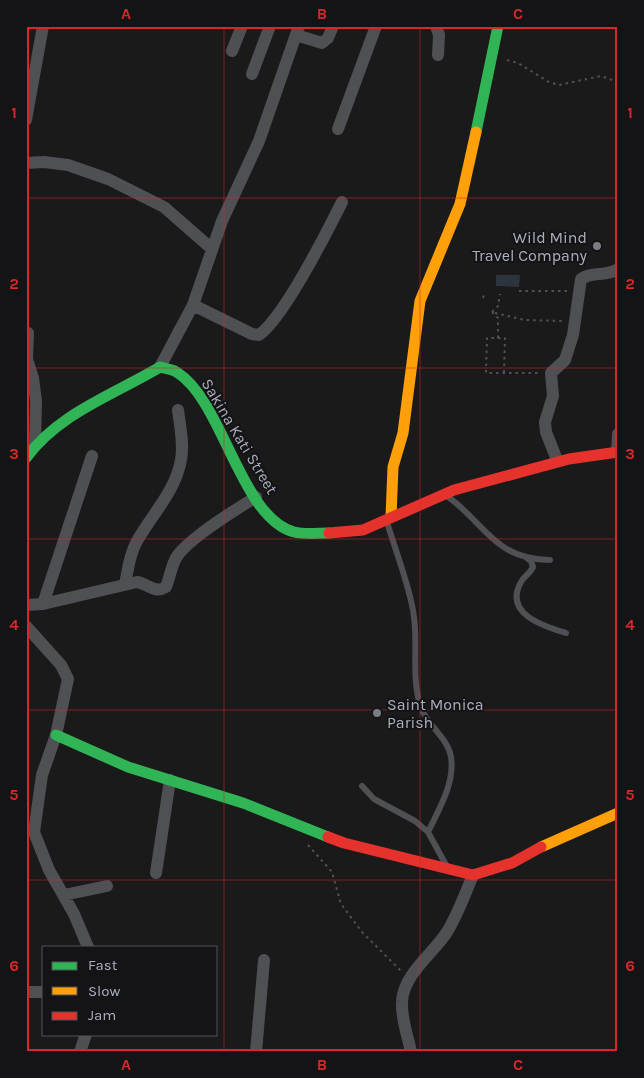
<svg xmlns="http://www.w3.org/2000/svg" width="644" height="1078" viewBox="0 0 644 1078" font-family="Karla,sans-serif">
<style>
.water{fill:#2c353e}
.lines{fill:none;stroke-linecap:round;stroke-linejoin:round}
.path{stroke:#505155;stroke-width:2;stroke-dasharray:2.5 4;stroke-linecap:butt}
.lane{stroke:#4e5054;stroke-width:6}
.street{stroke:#4e5054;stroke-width:12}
.fast{stroke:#30b455;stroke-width:11}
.slow{stroke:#ff9f0a;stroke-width:11}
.jam{stroke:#e5322d;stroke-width:11}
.grid{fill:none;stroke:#d62828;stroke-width:1;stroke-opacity:0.55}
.poi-dot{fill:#787c84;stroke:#141417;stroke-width:2}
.labels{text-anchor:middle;stroke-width:4;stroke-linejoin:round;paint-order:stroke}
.poi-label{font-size:16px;fill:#abb0bc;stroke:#141417;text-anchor:end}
.street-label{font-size:16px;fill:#abb0bc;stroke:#141417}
.neatline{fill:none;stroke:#d62828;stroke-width:2}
.grid-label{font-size:16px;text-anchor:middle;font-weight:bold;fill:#d62828}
</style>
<rect width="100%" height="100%" fill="#1a1a1b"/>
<path class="water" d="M496,275H520L519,287L496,286Z"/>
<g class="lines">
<path class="path" d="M507,60L518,63L549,82L559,85L601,76L618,82
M519,291H567
M483,298L484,294
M492,312L498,318V338H487L486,373H539
M492,312L498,306L500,294
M495,313L525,320L564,321
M498,338H505L504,373
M308,845L332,872L341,904L362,932L401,971"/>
<path class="lane" d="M447,496C486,524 494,559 550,560
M387,522C395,550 411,589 414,617C418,647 411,679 421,708C428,726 448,738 451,757C455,783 439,809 428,832
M527,558L531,561L533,567C530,574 524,576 521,582C503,614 544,626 566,633
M362,786L374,799L415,821L428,832L446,865"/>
<path class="street" d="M436,26L439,35L438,55
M296,35L322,43L328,38L333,26
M232,51L242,26
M252,74L270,26
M26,120L43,26
M338,129L376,26
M26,163L44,162L68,165L108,179L164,207L212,249
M193,305L252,334L259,335C284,317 327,232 342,202
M28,333L27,359L33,378L36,401L35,444
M160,367L193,305L222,221L259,141L299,26
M617,452L618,434
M557,460L546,432L545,422L553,396L551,373L565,360L573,335L581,279C592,271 606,277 618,269
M125,584C128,570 129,556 136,543C151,515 175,493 181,460C184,444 180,426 178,410
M43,604L92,456
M26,605L43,604L137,582C148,584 155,594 166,587C170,577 171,567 176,558C186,540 238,508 256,497
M26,626L61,665L68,679L56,735L42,775L34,832L49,870L74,914L88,947
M156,873L170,780
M64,895L107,886
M28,992H44
M80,1052L86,1034
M256,1052L264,960
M411,1052C408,1036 401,1019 402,1002C403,974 433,954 447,932C458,914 465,894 473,875"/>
<path class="fast" d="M476,132L498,26
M26,458C59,413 113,395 160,367C166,369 174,369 178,373C223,402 241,518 294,532C305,535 318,533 329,533
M56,735L128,767L243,803L328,837"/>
<path class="slow" d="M391,517L393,467L403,433L420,301L460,204L476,132
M541,847L618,813"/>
<path class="jam" d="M329,533L363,530L454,490L569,459L618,452
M328,837L344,843L473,875L512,863L541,847"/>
</g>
<path class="grid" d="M224,26V1052M420,26V1052M26,198H618M26,368H618M26,539H618M26,710H618M26,880H618"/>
<g class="poi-dot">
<circle cx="597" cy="246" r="5"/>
<circle cx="377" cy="713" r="5"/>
</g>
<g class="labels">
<g class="poi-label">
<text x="587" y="243">Wild Mind<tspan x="587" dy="18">Travel Company</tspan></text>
<text x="387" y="710" text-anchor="start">Saint Monica<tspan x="387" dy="18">Parish</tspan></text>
</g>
<g class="street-label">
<text transform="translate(240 436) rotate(59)" y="6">Sakina Kati Street</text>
</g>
</g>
<rect width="644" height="1078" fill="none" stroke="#141417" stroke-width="55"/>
<rect x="42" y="946" width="175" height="90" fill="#141417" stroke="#505259"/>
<rect x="52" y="962" width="25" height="8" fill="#30b455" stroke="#505259"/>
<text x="88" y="970" font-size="15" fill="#abb0bc">Fast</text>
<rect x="52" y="987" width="25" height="8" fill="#ff9f0a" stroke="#505259"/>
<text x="88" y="996" font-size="15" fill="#abb0bc">Slow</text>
<rect x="52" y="1012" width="25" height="8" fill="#e5322d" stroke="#505259"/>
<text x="88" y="1020" font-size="15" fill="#abb0bc">Jam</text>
<rect x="28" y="28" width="588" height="1022" class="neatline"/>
<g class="grid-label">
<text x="126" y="19">A</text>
<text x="322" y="19">B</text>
<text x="518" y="19">C</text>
<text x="14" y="118">1</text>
<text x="630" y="118">1</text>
<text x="14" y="289">2</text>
<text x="630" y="289">2</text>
<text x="14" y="459">3</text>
<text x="630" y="459">3</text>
<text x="14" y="630">4</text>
<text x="630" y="630">4</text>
<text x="14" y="800">5</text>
<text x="630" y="800">5</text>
<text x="14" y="971">6</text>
<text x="630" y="971">6</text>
<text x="126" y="1070">A</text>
<text x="322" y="1070">B</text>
<text x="518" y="1070">C</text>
</g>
</svg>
